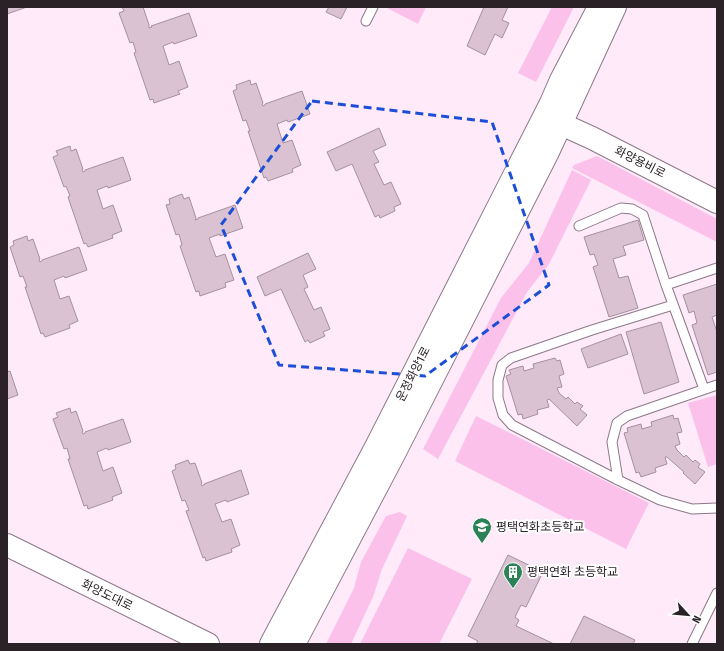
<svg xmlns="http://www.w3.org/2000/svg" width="724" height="651" viewBox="0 0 724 651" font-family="'Fira Sans Condensed','Noto Sans KR',sans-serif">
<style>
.green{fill:#fbc1ea}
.building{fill:#dac2d2;stroke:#a6909f}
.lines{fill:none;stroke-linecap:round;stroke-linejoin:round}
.lane-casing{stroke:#8d7887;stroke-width:11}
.secondary-casing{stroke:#8d7887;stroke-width:24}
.lane{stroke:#fff;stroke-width:9}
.secondary{stroke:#fff;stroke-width:22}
.marked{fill:none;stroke:#1d4ed8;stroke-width:3;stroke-dasharray:8 5;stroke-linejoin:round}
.labels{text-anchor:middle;stroke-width:4;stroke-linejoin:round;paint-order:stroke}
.street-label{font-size:12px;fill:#2b2228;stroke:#fefefe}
.poi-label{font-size:12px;fill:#2b2228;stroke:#fefefe;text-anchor:start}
</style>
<rect width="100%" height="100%" fill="#feeaf8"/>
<path class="green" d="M385,7H426L418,24Z
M552,7H574L536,82L518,73Z
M597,156L717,219V242L572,168L574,165Z
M572,170L591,180L549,264L527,292L438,459L423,449L501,298L529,263Z
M717,395V464L708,467L688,403Z
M476,416L649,503L626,549L455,461Z
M400,512L407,516L382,569L373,597L351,644H326L354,588L361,562L386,516Z
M408,548L472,579L439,644H360Z"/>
<path class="building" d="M7,7H27L7,14Z
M122,7H143L149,25V28L152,27L151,26L189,13L197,36L174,44L173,42L163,46L169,65L179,61L188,87L178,91L180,94L154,103L153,99L150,100L134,53L136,52L133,42L130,43L119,13L124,11Z
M329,7H347L341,19L326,12Z
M484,7H508L502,20L509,23L502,38L495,34L485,55L467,46Z
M250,80L251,85L256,83L263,103L262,104L263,106L265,105V104L302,91L310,114L288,122L287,120L277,124L283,143L292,140L301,165L292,169L293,172L268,181L266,177L264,178L248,131H250L246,120L243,121L233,91L237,89L236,85Z
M379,128L386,145L373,151L379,162L374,164L384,185L391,182L401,204L394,207L395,211L380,218L379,215L375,217L352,164L336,171L327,152Z
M70,146L71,151L76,149L83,169L82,170L83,172L85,171V170L123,157L131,180L108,188L107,186L97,190L103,209L113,205L122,231L112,235L113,238L88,247L86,243L84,244L68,197L70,196L66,186L64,187L53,157L58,155L56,151Z
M182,194L184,199L189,197L196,218L195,220L198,219V218L235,205L243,228L220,236V234L209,238L216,257L225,254L234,280L225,283L226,287L200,296L199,291L196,292L180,246L182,245L179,234L176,235L166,205L170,204L169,199Z
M638,220L644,240L623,246L626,255L613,259L619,278L628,276L638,308L609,317L593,267L598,265L594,254L590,255L584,237Z
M27,236L28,241L33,239L40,259L39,260L40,262L42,261V260L79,247L87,270L65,278L64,276L54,280L60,299L69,296L78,321L69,325L70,328L45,337L43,333L41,334L25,287H27L23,276L20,277L10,247L14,245L13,241Z
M308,253L316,269L303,275L308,287L304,289L314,310L321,307L330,329L323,332L325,336L310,343L308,340L305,342L281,289L265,296L257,277Z
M717,284V315L712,317L717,332V372L708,375L692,325L697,323L694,311L689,313L683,295Z
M661,322L679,382L644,394L626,332Z
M621,334L628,354L588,368L581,349Z
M555,358L557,361L560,360L564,374L559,376L562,387L557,388L559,393L566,399L568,397L575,404L577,402L583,406L580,409L587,415L577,426L549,399L547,400L549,407L537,410L538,414L523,419L522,414L518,415L506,376L511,374L509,370L523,366L524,371L534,368L533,364Z
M10,371L18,395L7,399V372Z
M70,408L71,413L76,411L83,431L82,432L83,434L85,433V432L123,419L131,442L108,450L107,448L97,452L103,471L113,467L122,493L112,497L113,500L88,509L87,505L84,506L68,459H70L67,448L64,449L53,419L58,417L56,413Z
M673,415L674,419L678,418L682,432L677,433L680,444L675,446L677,450L684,457L686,455L693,462L695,460L700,464L698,467L705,472L695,484L683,473L684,472L667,457H665L667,464L655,468L656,472L641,477L639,472L636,473L624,433L628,432L627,428L641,424L642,429L652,426L651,422Z
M188,460L190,464L195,463L202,483L201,484L202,486L204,485V484L241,470L249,494L227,502L226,500L215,504L222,522L231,519L240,545L231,549L232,552L206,561L205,557L203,558L186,511L189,510L185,500L182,501L172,471L176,469L175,465Z
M508,555L543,572L526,607L521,605L515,617L519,620L516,626L554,644H476L478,641L468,636Z
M584,616L635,640L633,644H570Z"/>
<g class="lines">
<defs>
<path id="lane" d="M366,21L373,7
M579,226L621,208L632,209L643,215L666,285L704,389
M666,285L717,268
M673,305L592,330L511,358L502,365L498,380V398L503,415L512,425L618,480L660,500L692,509L717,508
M618,480L612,442L617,423L627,416L717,385
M692,644L717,593"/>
<path id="secondary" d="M548,118L592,138L717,202
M7,545L208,644
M271,644L376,447L551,103L561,80L599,7
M294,644L393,456L548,152L615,7"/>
</defs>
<use href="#lane" class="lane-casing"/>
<use href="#secondary" class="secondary-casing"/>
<use href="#lane" class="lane"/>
<use href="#secondary" class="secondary"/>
</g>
<path class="marked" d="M312,101L492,122L549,285L425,376L279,365L221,225Z"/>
<defs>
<symbol id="school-pin" viewBox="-11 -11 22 30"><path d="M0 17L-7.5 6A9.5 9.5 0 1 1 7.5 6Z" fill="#2b8257" stroke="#fefefe"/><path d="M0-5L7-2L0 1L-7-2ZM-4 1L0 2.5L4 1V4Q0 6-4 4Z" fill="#fff"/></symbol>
<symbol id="building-pin" viewBox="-11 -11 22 30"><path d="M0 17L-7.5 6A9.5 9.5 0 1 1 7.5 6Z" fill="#2b8257" stroke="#fefefe"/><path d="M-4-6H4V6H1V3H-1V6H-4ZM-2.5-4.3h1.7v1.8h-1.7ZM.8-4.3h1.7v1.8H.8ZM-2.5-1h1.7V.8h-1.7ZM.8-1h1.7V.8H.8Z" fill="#fff"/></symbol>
</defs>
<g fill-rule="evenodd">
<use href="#school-pin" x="471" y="516" width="22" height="30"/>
<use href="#building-pin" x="502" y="561" width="22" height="30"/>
</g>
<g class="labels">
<g class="street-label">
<text transform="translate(640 162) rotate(27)" y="4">화양용비로</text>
<text transform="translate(413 374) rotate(-63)" y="4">운정화양1로</text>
<text transform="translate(107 595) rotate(26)" y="4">화양도대로</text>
</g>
<g class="poi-label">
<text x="496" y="531">평택연화초등학교</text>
<text x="527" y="576">평택연화 초등학교</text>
</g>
</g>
<rect width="724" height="651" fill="none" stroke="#2b2228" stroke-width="16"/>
<g transform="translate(688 615) rotate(117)" stroke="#fefefe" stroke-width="3" paint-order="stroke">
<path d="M0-3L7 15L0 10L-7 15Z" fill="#2b2228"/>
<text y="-6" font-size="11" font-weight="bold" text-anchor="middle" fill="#2b2228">N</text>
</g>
</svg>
